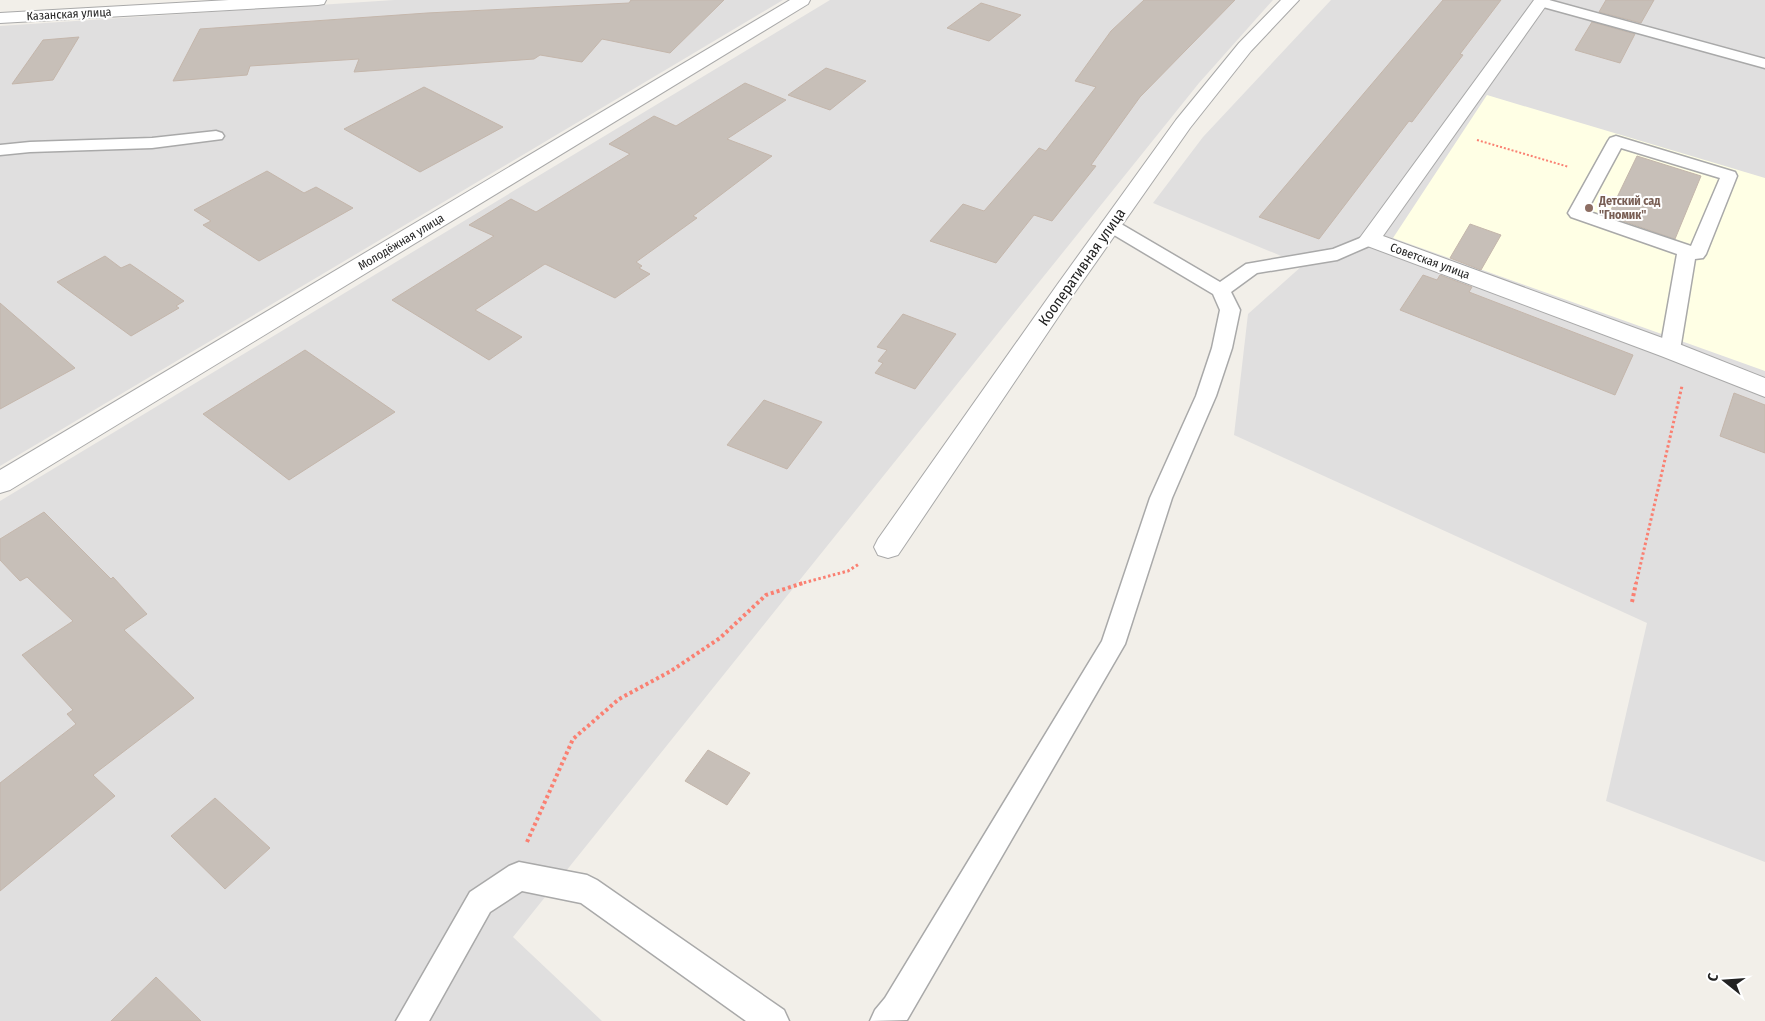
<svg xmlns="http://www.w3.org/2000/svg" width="1765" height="1021" viewBox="0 0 1765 1021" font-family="'Fira Sans Condensed',sans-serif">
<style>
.residential{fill:#e0dfdf}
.education{fill:#ffffe5}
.building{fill:#c7bfb8;stroke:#c4b6ab}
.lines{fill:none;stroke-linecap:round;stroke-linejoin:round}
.lane-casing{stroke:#a9a9a9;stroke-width:3}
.street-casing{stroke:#a9a9a9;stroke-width:2}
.path-far2{stroke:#fa8072;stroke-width:2;stroke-dasharray:2 2;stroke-linecap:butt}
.path-far1{stroke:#fa8072;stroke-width:3;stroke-dasharray:2.5 2.5;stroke-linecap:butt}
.path{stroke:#fa8072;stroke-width:4;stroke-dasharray:3 3;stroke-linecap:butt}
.lane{fill:#fff;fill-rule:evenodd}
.street{fill:#fff;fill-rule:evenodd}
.education-dot{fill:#8d6e63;stroke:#fff;stroke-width:2}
.labels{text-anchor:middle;stroke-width:4;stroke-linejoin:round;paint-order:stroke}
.far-street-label{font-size:12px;fill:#222;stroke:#fff}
.far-education-label{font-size:12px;font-weight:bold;fill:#785e54;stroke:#fff;text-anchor:start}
.street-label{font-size:15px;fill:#222;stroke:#fff}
</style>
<rect width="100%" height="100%" fill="#f2efe9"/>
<path class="residential" d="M394,0H783L0,466V26Z
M830,0H1273L1199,83L513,937L602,1021H0V501Z
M1331,0H1765V862L1606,801L1647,623L1234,435L1248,314L1303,265L1153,203L1203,137Z"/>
<path class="education" d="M1487,95L1765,178V371L1393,238Z"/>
<path class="building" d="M631,0H724L670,53L602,39L582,62L540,55L534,59L354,72L359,59L250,66L247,75L173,81L200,29L427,13L629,3Z
M1144,0H1235L1140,97L1091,165L1096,166L1052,221L1034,215L996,263L930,241L963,204L984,211L1039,148L1046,151L1096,87L1075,81L1111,31Z
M1443,0H1501L1460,54L1463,55L1412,122L1409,121L1319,239L1259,217Z
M1606,0H1654L1641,23L1599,12Z
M981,3L1021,15L989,41L947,28Z
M1592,22L1635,34L1620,63L1575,50Z
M79,37L53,80L12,84L43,40Z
M826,68L866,81L830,110L788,95Z
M745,83L786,100L727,139L772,156L693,216L697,218L636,262L642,266L639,268L650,274L615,298L545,264L475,310L522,337L489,360L392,300L494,236L469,225L511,199L536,212L630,154L609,144L654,116L676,126Z
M424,87L503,127L420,172L344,129Z
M1637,156L1701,176L1675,239L1608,216Z
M267,171L304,193L316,187L353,208L259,261L203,225L211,221L194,210Z
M1470,224L1501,235L1481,270L1450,258Z
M105,256L121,268L130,264L184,301L176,306L179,308L131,336L57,282Z
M1423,275L1437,280L1440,275L1472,287L1469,292L1633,355L1615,395L1400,310Z
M0,303L75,368L0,409Z
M903,314L956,334L915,389L875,373L883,363L878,361L887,350L877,347Z
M305,350L395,412L289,480L203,414Z
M1734,393L1765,405V453L1720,436Z
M764,400L822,422L787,469L727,445Z
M44,512L111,579L113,577L147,614L124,630L194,698L93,775L115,796L0,891V783L76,724L67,714L73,710L22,655L73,621L27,577L20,581L0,560V539Z
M708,750L750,773L727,805L685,781Z
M215,798L270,848L225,889L171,836Z
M156,977L201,1021H111Z"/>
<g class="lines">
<defs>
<path id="lane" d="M1536,0H1549L1765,59V68L1536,5L1534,2Z
M216,131L222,133L224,136L222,139L152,148L30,152L0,155V145L30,142L152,138Z
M1616,136L1735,172L1737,176L1706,254L1703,258L1695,259L1680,350L1677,355L1670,357L1663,355L1660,350L1677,254L1571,217L1568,213L1608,141L1610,138ZM1621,148L1720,178L1691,246L1587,211Z
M1110,220L1116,221L1220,282L1246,264L1333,249L1370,234L1376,235L1379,239L1376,243L1337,260L1257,273L1231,292L1240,310L1232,348L1216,396L1172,498L1125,644L907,1020L870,1021L875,1010L885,998L1102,641L1150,498L1196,396L1212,348L1220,310L1213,294L1104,229L1101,225L1104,221Z
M519,862L587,875L597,880L784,1010L789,1021H746L581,903L522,891L490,912L429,1021H396L470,892L509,866Z"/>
<path id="street" d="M229,0H326L324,4L318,5L0,23V13Z
M790,0H810L808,4L10,490L0,493V470Z
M1281,0H1299L1251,51L1190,128L1073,295L898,555L888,558L878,555L874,547L878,539L1057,285L1176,120L1239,43Z
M1534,0H1550L1383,236L1679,344L1765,378V397L1661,356L1362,244L1359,239Z"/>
</defs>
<use href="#lane" class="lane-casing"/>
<use href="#street" class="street-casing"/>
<path class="path-far2" d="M1477,140L1569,167"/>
<path class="path-far1" d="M799,584L848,571L859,564
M1636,584L1682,386"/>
<path class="path" d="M1632,602L1636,583
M527,842L573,739L619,699L671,671L720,638L766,595L803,583"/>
<use href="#lane" class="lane"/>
<use href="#street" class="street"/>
</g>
<circle class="education-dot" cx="1589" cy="208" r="5"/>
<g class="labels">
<g class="far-street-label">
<text transform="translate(69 14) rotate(-3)" y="4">Казанская улица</text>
<text transform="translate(401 242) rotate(-31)" y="4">Молодёжная улица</text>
<text transform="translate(1430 261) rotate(20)" y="4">Советская улица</text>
</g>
<g class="far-education-label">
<text x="1599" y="205">Детский сад<tspan x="1599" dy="14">"Гномик"</tspan></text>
</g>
<g class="street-label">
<text transform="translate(1082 267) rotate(-55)" y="5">Кооперативная улица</text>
</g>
</g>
<g transform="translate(1725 981) rotate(287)" stroke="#ffffff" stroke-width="4" paint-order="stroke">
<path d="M0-4L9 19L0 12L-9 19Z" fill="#222222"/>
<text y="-8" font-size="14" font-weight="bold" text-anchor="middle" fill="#222222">С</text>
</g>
</svg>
